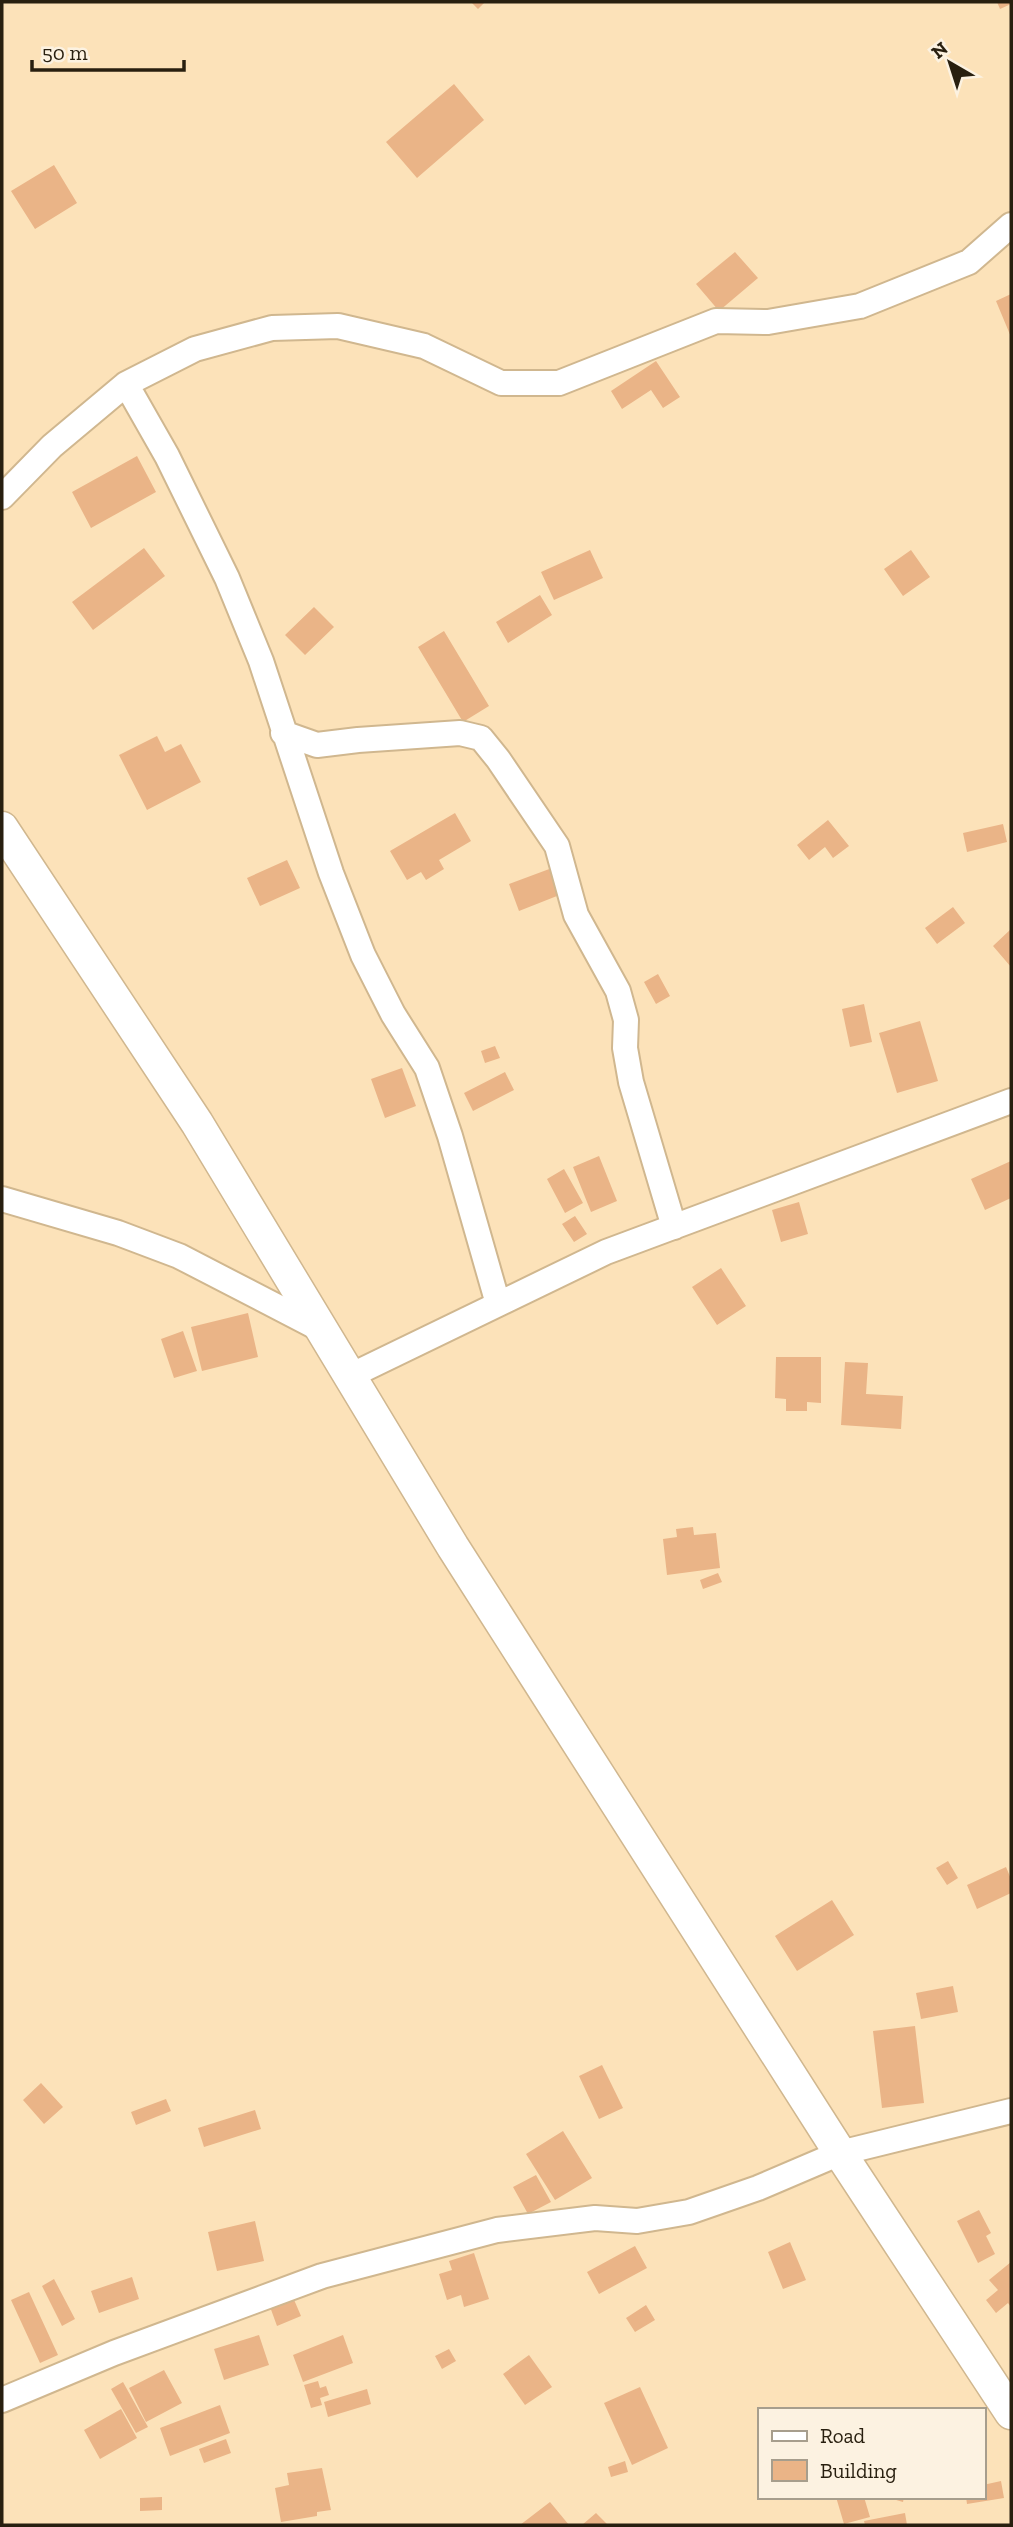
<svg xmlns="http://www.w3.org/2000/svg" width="1013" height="2527" viewBox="0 0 1013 2527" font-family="'Zilla Slab',serif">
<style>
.building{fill:#eab487}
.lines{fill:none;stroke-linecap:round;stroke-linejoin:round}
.minor-casing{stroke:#d0b78f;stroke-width:28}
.major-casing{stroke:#d0b78f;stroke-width:35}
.minor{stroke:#fff;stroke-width:24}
.major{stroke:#fff;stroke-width:32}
</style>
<rect width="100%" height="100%" fill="#fce2b9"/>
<path class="building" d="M471,2H485L478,9Z
M997,2H1011V4L1000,9Z
M454,84L484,120L417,178L386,142Z
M54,165L77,203L35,229L11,191Z
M735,252L758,278L719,311L696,284Z
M1011,294V337L996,301Z
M656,361L680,397L663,408L651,390L622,409L611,391Z
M137,456L156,492L91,528L72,492Z
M144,548L165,576L93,630L72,602Z
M590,550L603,578L554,600L541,572Z
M911,550L930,577L903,596L884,569Z
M540,595L552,615L508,643L496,622Z
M314,607L334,627L305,655L285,635Z
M444,631L489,706L463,722L418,647Z
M157,736L165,752L181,744L201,782L147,810L119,755Z
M455,813L471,841L439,860L444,869L426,880L421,872L407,880L390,851Z
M828,820L849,846L833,858L825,847L809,860L797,845Z
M1003,824L1007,842L967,852L963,833Z
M287,860L300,888L260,906L247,878Z
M552,868L562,894L519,911L509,884Z
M953,907L965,923L937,944L925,928Z
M1011,929V967L993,946Z
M658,974L670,996L656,1004L644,982Z
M864,1004L872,1042L850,1047L842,1009Z
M920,1021L938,1081L897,1093L879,1033Z
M495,1046L500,1058L485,1063L481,1051Z
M402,1068L416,1106L385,1118L371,1079Z
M505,1072L514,1090L473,1111L464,1093Z
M599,1156L617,1201L591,1212L573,1167Z
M1011,1161V1198L985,1210L971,1179Z
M564,1169L583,1203L565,1213L547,1179Z
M799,1202L808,1234L781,1242L772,1210Z
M575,1216L587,1234L574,1242L562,1224Z
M721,1268L746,1306L717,1325L692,1287Z
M248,1313L258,1357L202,1371L191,1327Z
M183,1331L197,1371L174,1378L161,1339Z
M776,1357H821V1403L807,1402V1411H786V1399L775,1398Z
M845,1362L868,1363L866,1394L903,1396L901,1429L841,1425Z
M693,1527L694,1535L716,1533L720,1568L667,1575L663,1539L677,1537L676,1529Z
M718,1573L722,1582L703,1589L700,1580Z
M948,1861L958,1878L947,1885L936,1868Z
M1006,1867L1011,1879V1893L977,1909L967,1885Z
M832,1900L854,1935L797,1971L775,1936Z
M953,1986L958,2012L921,2019L916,1993Z
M915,2026L924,2103L882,2108L873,2031Z
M602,2065L623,2108L599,2119L579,2076Z
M41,2083L63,2107L44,2124L23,2100Z
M166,2099L171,2111L136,2125L131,2112Z
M255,2110L261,2129L204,2147L198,2128Z
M563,2131L592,2178L555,2200L526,2154Z
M536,2175L551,2202L528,2214L513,2187Z
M979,2210L991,2233L986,2236L995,2254L978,2263L957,2221Z
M255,2221L264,2261L217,2271L208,2232Z
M790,2242L806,2280L783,2289L768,2252Z
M635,2246L647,2268L599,2294L587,2272Z
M474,2253L489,2299L464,2307L461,2295L447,2300L439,2274L452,2270L449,2261Z
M1011,2262V2307L1008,2303L996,2313L986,2300L998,2290L989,2280Z
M132,2277L139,2299L99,2313L91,2291Z
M54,2279L75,2319L62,2326L42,2286Z
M29,2292L58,2355L40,2363L11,2300Z
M292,2295L301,2316L277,2326L269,2304Z
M646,2305L655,2320L635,2332L626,2318Z
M259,2335L269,2365L224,2380L214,2349Z
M343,2335L353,2363L303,2382L293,2355Z
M449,2349L456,2361L442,2369L435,2356Z
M529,2355L552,2387L525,2405L503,2374Z
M164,2370L182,2403L146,2422L129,2388Z
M318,2381L320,2388L326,2386L329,2395L320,2398L322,2405L311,2408L304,2385Z
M123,2382L148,2427L136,2433L111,2389Z
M640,2387L668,2448L632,2465L604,2403Z
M367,2389L371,2404L328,2417L324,2402Z
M220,2405L230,2433L170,2456L160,2428Z
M121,2409L137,2438L100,2459L84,2430Z
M226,2439L231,2453L204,2463L199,2449Z
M625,2461L628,2472L611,2477L608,2467Z
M322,2468L331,2510L317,2512V2516L281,2522L275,2488L289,2485L287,2473Z
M1001,2481L1004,2498L967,2504L966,2497H983V2485Z
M162,2497V2510L140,2511V2498Z
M836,2497H864L870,2517L844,2524Z
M886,2497H904L903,2502Z
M550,2502L569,2525H520Z
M596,2513L608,2525H582Z
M905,2513L907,2525H865L864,2521Z"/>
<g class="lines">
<defs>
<path id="minor" d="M126,384L167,456L227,578L261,661L331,873L363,955L393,1014L427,1068L450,1136L498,1304
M2,497L52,446L126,384L195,349L272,328L338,326L424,346L501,383H559L716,321L768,322L860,306L969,262L1011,225
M283,733L317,745L358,740L460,733L481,738L498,759L557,846L576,915L618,991L626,1020L625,1048L631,1082L674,1227
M2,1199L118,1233L179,1256L322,1330
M350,1376L606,1252L1011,1101
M2,2400L114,2353L322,2276L497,2230L595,2218L637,2221L689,2212L758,2188L840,2153L1011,2111"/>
<path id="major" d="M2,828L197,1123L453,1547L840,2153L1011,2413"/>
</defs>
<use href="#minor" class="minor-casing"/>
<use href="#major" class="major-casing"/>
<use href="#minor" class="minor"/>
<use href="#major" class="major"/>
</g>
<rect width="1013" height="2527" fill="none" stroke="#281f0f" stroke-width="7"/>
<rect x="758" y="2408" width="228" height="91" fill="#fcf2e1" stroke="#a79e8d" stroke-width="2"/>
<rect x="772" y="2431" width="35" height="10" fill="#ffffff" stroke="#a79e8d" stroke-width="2"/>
<text x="820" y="2443" font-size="21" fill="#281f0f">Road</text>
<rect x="772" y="2460" width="35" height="21" fill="#eab487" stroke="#a79e8d" stroke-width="2"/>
<text x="820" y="2478" font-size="21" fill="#281f0f">Building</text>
<g transform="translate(950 63) rotate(321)" stroke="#fcf2e1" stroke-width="5" paint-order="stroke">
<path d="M0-5L12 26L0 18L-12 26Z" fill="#281f0f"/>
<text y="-10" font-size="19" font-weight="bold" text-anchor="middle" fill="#281f0f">N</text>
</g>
<path d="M32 60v10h152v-10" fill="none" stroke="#281f0f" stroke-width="3.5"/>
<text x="42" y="60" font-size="21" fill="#281f0f" stroke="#fcf2e1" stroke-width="5" paint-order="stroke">50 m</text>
</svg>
